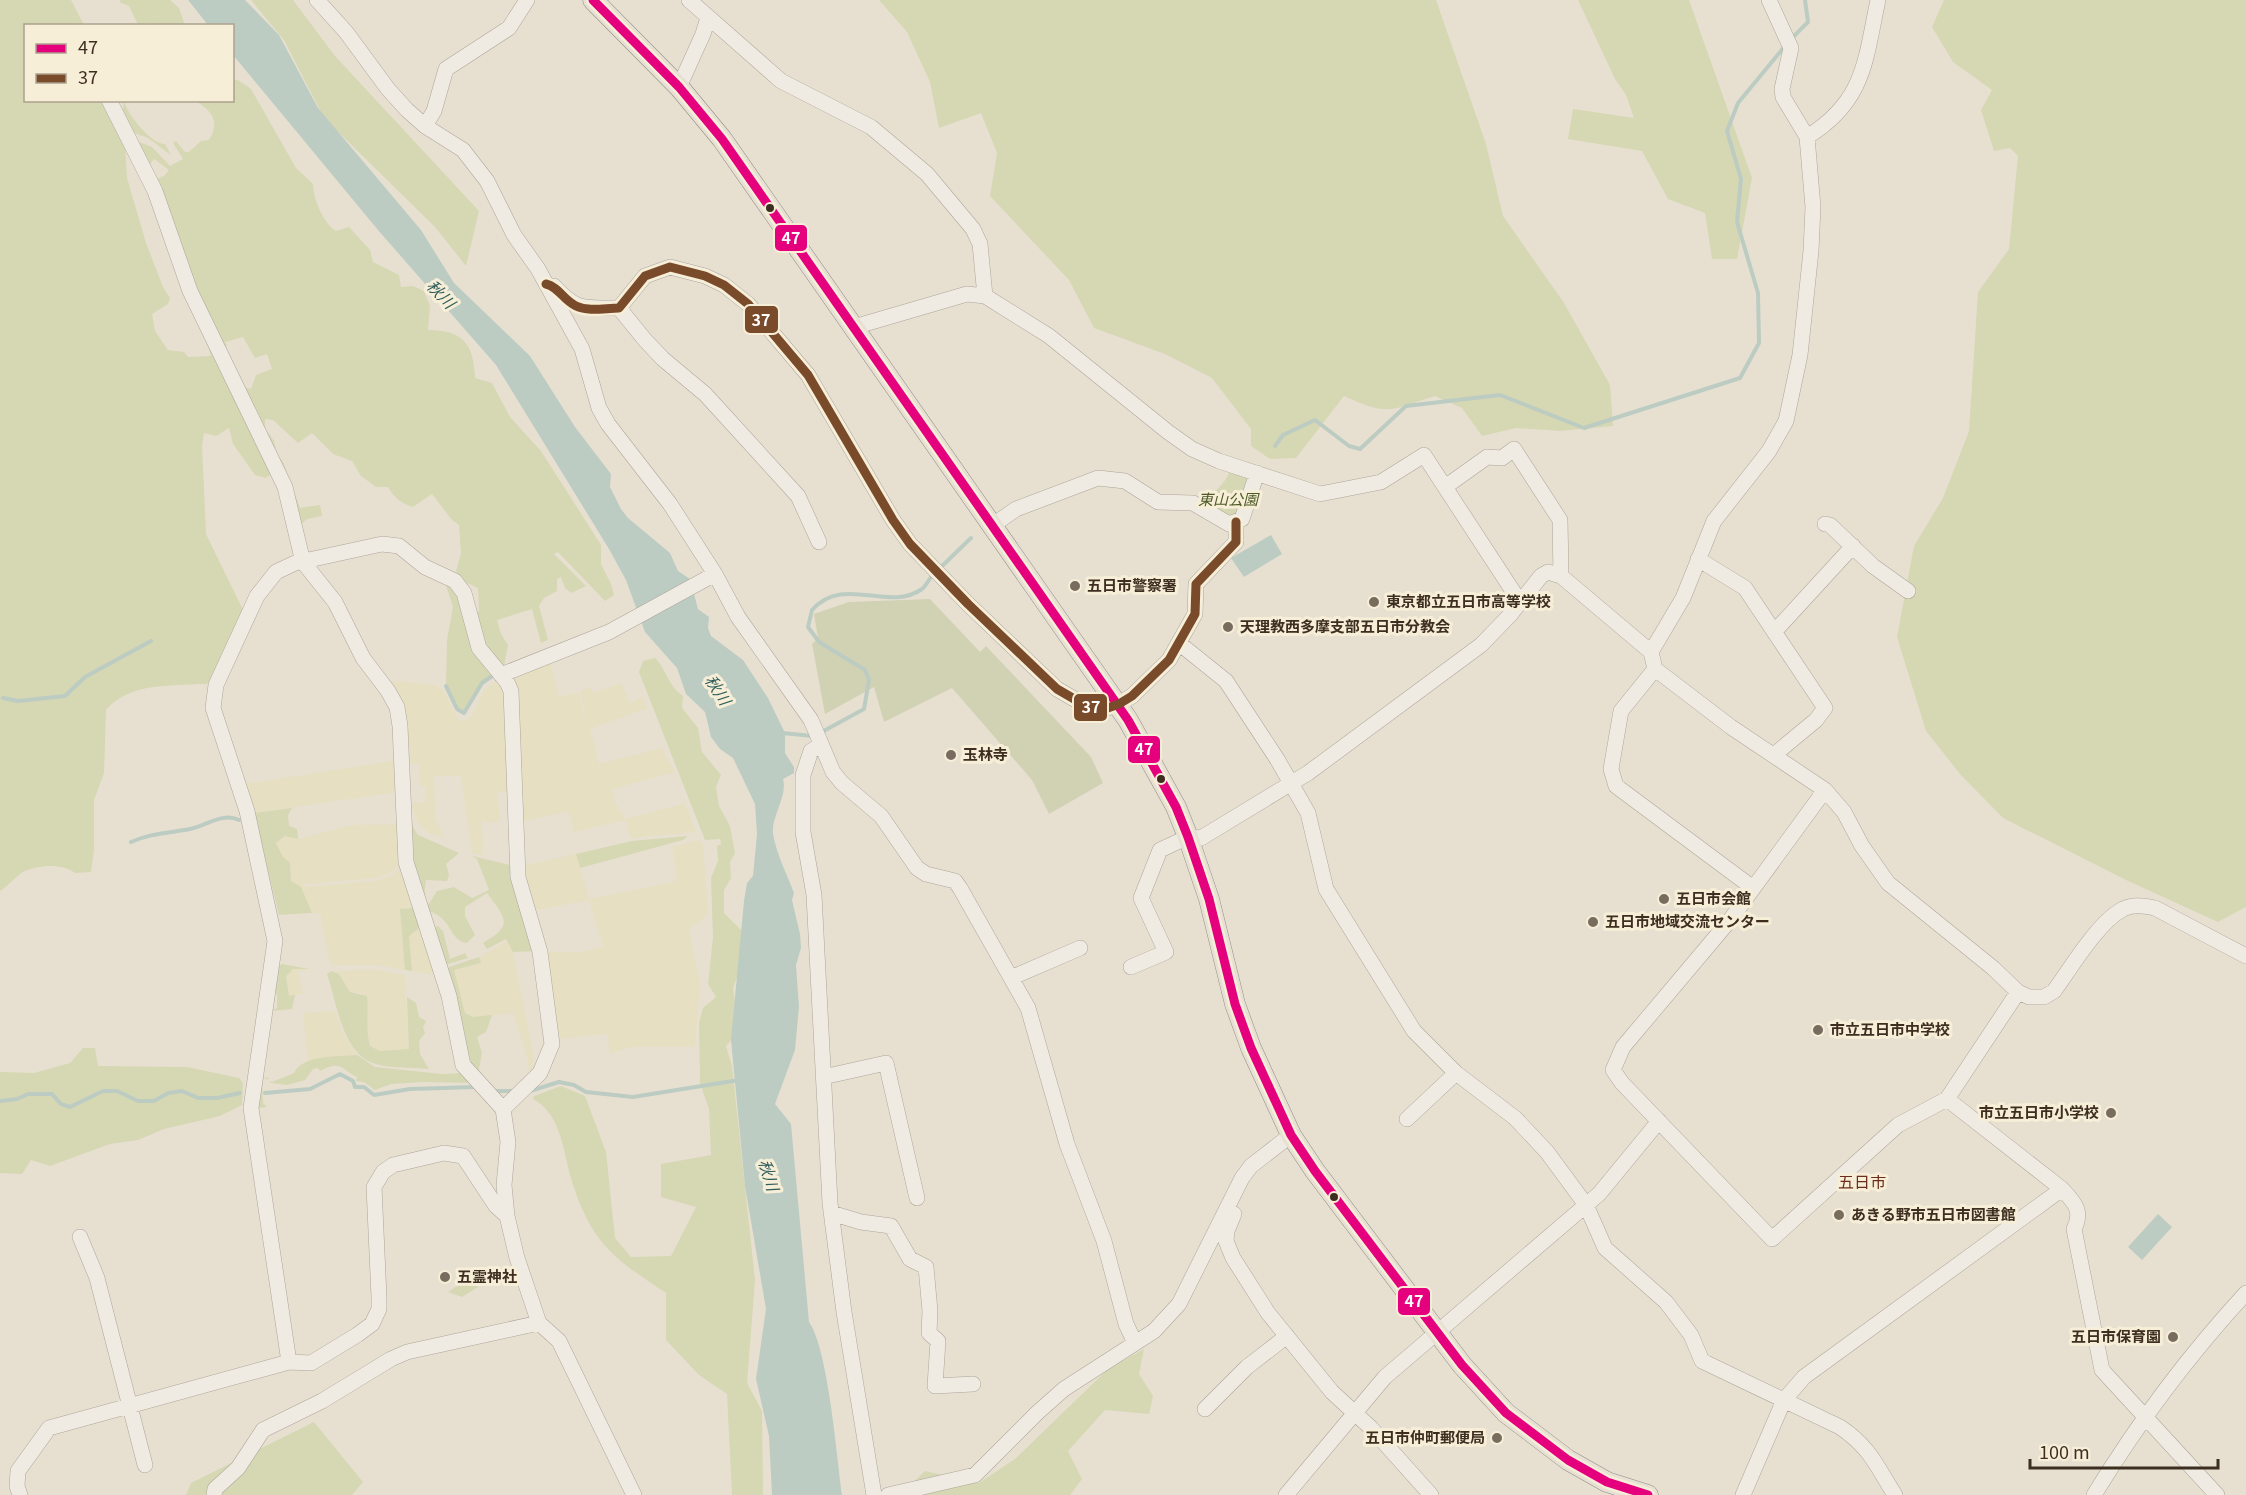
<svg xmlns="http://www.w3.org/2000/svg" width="2246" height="1495" viewBox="0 0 2246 1495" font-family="Georgia,'Noto Sans JP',serif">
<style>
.farmland{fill:#e6dfc2}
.green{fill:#d6d7b3}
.cemetery{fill:#d1d1b3}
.water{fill:#bcccc2}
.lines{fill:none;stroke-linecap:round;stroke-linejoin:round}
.stream{stroke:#bcccc2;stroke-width:4}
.minor-casing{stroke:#ada599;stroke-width:16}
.major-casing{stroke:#928b80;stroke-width:21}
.minor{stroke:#efebe3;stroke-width:15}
.major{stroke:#e6e1d4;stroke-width:20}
.bus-1-casing{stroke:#f7eed8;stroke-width:14}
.bus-2-casing{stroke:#f7eed8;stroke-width:14}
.bus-1{stroke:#e5007d;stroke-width:9}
.bus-2{stroke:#7a4b2a;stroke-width:9}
.bus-dot{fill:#3d2e20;stroke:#f7eed8;stroke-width:2}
.poi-dot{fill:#786c5e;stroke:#f7eed8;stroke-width:2}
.labels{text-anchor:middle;stroke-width:6;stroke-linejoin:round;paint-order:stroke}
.park-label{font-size:15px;font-style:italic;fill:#4d5a26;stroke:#f7eed8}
.poi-label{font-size:15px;font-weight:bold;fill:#3d2e20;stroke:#f7eed8;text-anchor:start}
.water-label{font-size:16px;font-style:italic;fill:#2f5d5a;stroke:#f7eed8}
.neighbourhood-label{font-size:16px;fill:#6b2e1e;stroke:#f7eed8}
.line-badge{stroke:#f7eed8;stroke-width:2}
.badge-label{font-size:16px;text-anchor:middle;font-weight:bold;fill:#fff}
</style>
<rect width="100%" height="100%" fill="#e7e0d1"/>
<path class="farmland" d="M549,659L559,697L578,692L588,730L580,691L591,687L593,693L621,683L630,703L643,697L647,708L590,729L599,764L662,748L675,772L612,789L615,802L625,819L685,803L696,832L631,838L625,820L574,832L568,811L518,823L515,678Z
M499,679L504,684L511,792H497L500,822L482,821L483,855L472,853L461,776H434L435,817L444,838L429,833L417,822L412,803H425V786H420L419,764H409V738H405L388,683L393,681L435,685L444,691L458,719L463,722L472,716L484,690Z
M398,760V792L254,813L245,784Z
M399,824L402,863L390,873L376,878L304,884L305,887L376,881L391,876L403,866L416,908L400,909L405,970L376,965H330L320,913H312L301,887L291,881L290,863L283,857L276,843L285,836L298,839L352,825Z
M698,840L703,845L708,915L689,929L700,986L695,1047H631L610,1054L607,1034L556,1039L544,952H583L603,947L589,900L531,911L521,866L576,854L589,899L674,882L677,874L672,847Z
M422,926L437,972L428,974L412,971L409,935Z
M507,941L512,946L533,1053L534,1069L530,1075L527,1057L513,1013L473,1017L465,1013L454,969L481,963L479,957Z
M298,968L309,969L298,972L303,994L289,996L286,976L289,971Z
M376,970L405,975L409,1050L380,1051L370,1046L365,1029L369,1018L362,993L350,992L339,974L331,971Z
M335,1011L343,1034L357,1055L308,1061L303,1013Z"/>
<path class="green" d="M0,0H71L84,25L26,26V100L105,101L125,143L127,178L146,243L163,287L170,298L168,304L152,314L155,331L168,350L184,352L188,357L211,356L205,336L275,472L266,478L255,475L233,444L229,428L216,436L204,433L202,446L206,534L244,612L212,683C178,687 131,680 106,710L104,773L94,800V850L91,872L75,873C62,863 37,865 23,872C15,877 8,886 0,891Z
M121,0H170L179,8L185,25H155L153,23L138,25L129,6L119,2Z
M251,0H293L335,56L479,211L466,266L435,227L324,118L284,40Z
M879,0H1436L1486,144L1503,216L1564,303L1610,385L1613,426L1560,431L1516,428L1482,436L1462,408L1435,396C1390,410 1389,417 1344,396L1296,458L1270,459L1251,446V429L1212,378L1165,354L1094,328L1069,280L990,196L997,153L981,113L939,128L930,82L907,32Z
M1578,0H1689L1752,178L1737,259H1712L1705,213L1668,199L1642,151L1568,139L1573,109L1634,118L1626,95L1615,79Z
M1944,0H2246V907L2218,922L2126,880L2003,818L1960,774L1926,731L1897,637L1914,546L1943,498L1969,431L1978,292L2009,249L2018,156L2010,148L1994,151L1981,110L1992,90L1953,62L1932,27Z
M233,80H238L251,89L296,168L313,184C313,198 323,223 336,231L349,227L370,250L373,262L399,275L401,287L413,286L424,291L430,306L428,330C463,330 474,344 475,378L492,383L510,417L541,451L601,545V564L611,584L614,595L605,601L558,552L554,554L586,586L571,593L565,588L561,577L557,579V591L544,598L539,606L548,640L541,643L532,609L497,620L501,634L508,645L503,671L487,657L473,615L479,611L478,588L458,579L456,571L461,553L459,525L452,520L432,494L413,507C401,503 394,498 388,487H376L361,476L352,461L333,454L312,433L298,443L273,420L265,419V428L274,441L277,454L283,462L300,508L320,505L322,516L307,519L300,525L240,386L251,389L256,375L272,369L267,354L255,358L243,337L225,342L227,346L221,349L193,290L157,179L164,176L169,170L154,159L148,167L139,142L152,147L170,166L183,159L173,143L176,141L185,152H189L201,141L209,140C220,122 213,111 195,101L232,100Z
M124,101C128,115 151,144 165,144L171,155L148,138L126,130L121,119Z
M1230,469L1246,475L1249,482L1241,510L1227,520L1195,504L1201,498C1214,495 1227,482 1230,469Z
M444,579L452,583L496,674L481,684L463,713L458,709L446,684L447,640L453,607Z
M655,658C667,670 668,686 683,696L682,708L698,728L702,752L721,775L716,787L719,806L730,826L735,853L730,862L731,878L724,890V913L743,932L741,966L733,988L737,1019L736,1035L726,1046L732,1066L755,1280L747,1383L762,1411L763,1495H732L727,1394L699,1375L666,1340V1293C634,1271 609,1258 589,1223C581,1208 573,1187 569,1171C563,1146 559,1113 533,1099L534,1096L561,1086L585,1096L606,1152L615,1238L631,1257L671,1256L696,1207L661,1197V1164L711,1155L709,1109L700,1083L699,1023L703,1008L716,997L708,984L713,938L711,878L718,861L717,846L721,844L720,839L705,840L639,672L643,661Z
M292,808L288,815L289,826L297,829L298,839L285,836L276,843L283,857L290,863L291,881L301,887L312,913L279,915L254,813Z
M410,823L418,835L459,853L446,864L449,875L447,881L426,880L424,899L413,870Z
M688,836L683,840L580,868L576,854L632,841Z
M472,856L510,865L537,951L513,952L506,939L487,949L483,943C514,925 506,919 487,893L465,907V916L475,935L467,943C449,942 453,916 425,910L437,891L454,887L472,898L489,890L477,859Z
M416,908L422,926L409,936L412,971L405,970L400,909Z
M438,926L443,931L450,959L465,953L468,958L448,964L443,963L432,928Z
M479,957L481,963L454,970L465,1013L473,1017L492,1015L486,1032L477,1037L482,1053L478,1074L471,1069L446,970L449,967Z
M282,964L309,969H293L286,976L289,996L295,995L292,1009L271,1011L277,1008V994L274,992L279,966Z
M331,971L339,974L350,992L367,996C369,1015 365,1029 370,1046L380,1051L409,1049L407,997L416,1003L419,1017L426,1021L423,1027L425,1033L419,1041L420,1054L429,1069C411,1067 389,1069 373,1063C342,1053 336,999 327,974Z
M83,1048H95L98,1066L187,1067L239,1078L243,1083L242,1105L220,1116L164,1129L138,1140L110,1144L50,1166L31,1160L22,1174L0,1173V1072L34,1073L70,1063Z
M357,1055L375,1067L442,1074L463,1073L473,1083L423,1082L391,1084L375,1090L364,1082L356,1081L357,1077C342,1070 341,1059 320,1071L318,1068L313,1069L305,1080L287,1085L271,1083L267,1077L262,1080L263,1103L267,1107L258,1108L261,1076L272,1082L294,1073C303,1054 339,1057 357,1055Z
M473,1275L478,1287L462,1297L448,1292Z
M1144,1349L1139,1374L1153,1396L1149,1414L1105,1410L1068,1451L1082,1479L1070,1495H900L925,1471L979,1483L1015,1459L1108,1369Z
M314,1422L363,1482L352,1495H186L191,1483Z"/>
<path class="cemetery" d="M930,599L980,652L986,646L1091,757L1103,783L1049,814L1032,780L952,688L884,722L874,687L825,714L812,644L818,638L814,614L849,602Z"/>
<path class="water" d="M188,0H245L279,35L318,108L421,230L454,283L530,356L575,427L611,474L610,487L621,509L628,518L670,553L678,571L690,579L698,609L709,617L708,628L711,636L743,660L768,698L785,733V753L794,767V773L783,779C788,796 771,816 773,834C777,856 787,874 794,893L792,900L800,934L801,948L796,965L799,1007L795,1050L775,1104L791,1124L809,1322C828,1348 837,1458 842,1495H772L769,1436L756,1379L766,1309L745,1186L731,1040L744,901L747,883L753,876L757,834L755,804L733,758L720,749L711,737L705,712L686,694L677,668L645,632L626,580L609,549L496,365L378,230L233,55L232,26L208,25Z
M1271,535L1282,554L1244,577L1231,558Z
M2158,1214L2172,1227L2142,1260L2128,1247Z"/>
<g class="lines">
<path class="stream" d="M1792,38L1808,22L1805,0
M1275,446L1283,435L1315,420L1349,446L1360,449L1406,406L1500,395L1584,428L1740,378L1759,343L1758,293L1737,222L1741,179L1727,131L1738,103L1785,46
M939,569L971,538
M446,686L457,709L464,713L482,683L495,674
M3,698L18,701L65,696L85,677L151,641
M782,733L813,736
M820,733L864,709L869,680L865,670L819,642L808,627L812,610C844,574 888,613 922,589C927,585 929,578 934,574
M131,842C150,833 170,833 190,829C206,826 222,812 239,820
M494,1091H516
M530,1091L559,1082L574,1085L586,1092L633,1097L739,1080
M265,1093L310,1089L340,1074L353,1081L355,1087H364L374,1095L410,1089L475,1087
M1,1101L17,1099L28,1094H52L61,1104L70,1107L103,1091H117L138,1101H154L168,1093L182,1091L198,1098H217L240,1093"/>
<defs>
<path id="minor" d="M317,0L346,32L388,89L407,110L425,126L463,150L487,181L514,235L538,269L582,349L599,408L608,424L670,504L715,574L738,617L811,720L833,772L842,783L881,816L917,868L926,874L955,881L960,888L1028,1008L1067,1144L1104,1241L1126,1324L1135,1343
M689,0L781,81L871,127L927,174L973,229L980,244L985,296
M1769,0L1791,48L1782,89L1783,97L1807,137
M679,87L703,34L708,18
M109,100L155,191L190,291L285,487L303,562L335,602L363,658L388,691L397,707L400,726L406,862L449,996L463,1065L503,1109L508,1142L504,1185L507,1216L517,1258L539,1323L559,1341L634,1495
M425,126L434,111L446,69L509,28L527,0
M554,286C578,313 586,307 619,308L645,276L670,267L705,276L724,285L748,304L808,375L893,520L910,544L968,604L1057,689L1088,707L1102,710L1119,704L1132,696L1169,660L1195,614L1196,584L1236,542V522
M619,308L645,340L663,359L705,394L798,496L819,542
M854,327L967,294L985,296L1049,336L1168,432L1192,449L1219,461L1320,494L1381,482L1424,455L1520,602
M1445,487L1487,457L1502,458L1514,449L1560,520L1561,576
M1825,524L1830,525L1873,566L1908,591
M993,525L1016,509L1098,478L1125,481L1158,502L1193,503L1229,524L1242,519L1257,473
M1698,559L1745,588L1825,708L1816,720L1775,754
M1775,631L1853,546
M1180,644L1226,681L1277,759L1308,813L1326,889L1414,1031L1456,1073L1515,1118L1547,1152L1586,1205L1605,1248L1666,1302L1691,1335L1702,1361L1840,1427C1870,1447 1877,1467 1895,1495
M1655,669L1731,727L1825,790L1844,812L1862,846L1888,883L1993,968L2018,992L2029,997H2044L2054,991C2071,968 2098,922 2123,909C2134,904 2144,906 2155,908L2246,956
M501,675L609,632L715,574
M821,745L811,751L803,775V832L814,895L830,1203L844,1312L874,1495
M1825,790L1730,920L1623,1047L1613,1070L1622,1083L1772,1239L1898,1125L1947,1099L2018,992
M1753,888L1616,786L1611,769L1621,711L1655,669L1651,652L1683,598L1714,521L1769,451L1786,421L1800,355L1811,251L1813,207L1807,137C1865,101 1865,61 1878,0
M1131,967L1166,952L1141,898L1160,850L1188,837L1201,838L1308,773L1481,645L1510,615L1541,576L1548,572L1561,576L1651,652
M1013,977L1080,948
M823,1077L886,1063L917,1198
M1947,1099L2062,1189C2075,1203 2083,1211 2074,1229L2102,1370L2217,1495
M1407,1119L1456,1073
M831,1213L861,1222L891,1226L910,1259L926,1267L930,1311L929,1333L938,1341L935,1386L973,1384
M1234,1214L1227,1231L1226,1241L1233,1258L1268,1313L1332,1392L1371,1428L1431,1495
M80,1237L97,1278L145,1465
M289,1362L251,1108L275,941L247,811L213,708L216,685L257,596L276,572L295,563L382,544L399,546L425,567L455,581L464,593L479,648L507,682L511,691L518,877L540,952L552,1044L540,1073L503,1109
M1205,1409L1247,1367L1287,1336
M20,1495L17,1486L18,1471L49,1428L289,1362L311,1363L357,1335L372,1324L379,1309V1297L374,1187L383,1172L393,1165L444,1153L463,1156L496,1206L507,1216
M214,1495L215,1489L238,1468L263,1430L322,1401L391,1359L407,1352L539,1323
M888,1495L975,1475L1037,1413L1064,1389L1154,1331L1179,1304L1242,1178L1251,1166L1291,1135
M1286,1495L1385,1377L1599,1194L1659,1121
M1743,1495L1784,1400L1804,1377L2062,1189
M2094,1495C2138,1423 2189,1355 2246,1293"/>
<path id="major" d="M593,0L679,87L722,139L1128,720L1176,807L1188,837L1209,899L1235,1004L1251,1048L1291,1135L1315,1171L1462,1365L1506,1413L1568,1460L1607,1482L1648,1495"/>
</defs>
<use href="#minor" class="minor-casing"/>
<use href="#major" class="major-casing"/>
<use href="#minor" class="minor"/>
<use href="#major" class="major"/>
<defs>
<path id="bus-1" d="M593,0L679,87L722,139L1128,720L1176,807L1188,837L1209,899L1235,1004L1251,1048L1291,1135L1315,1171L1462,1365L1506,1413L1568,1460L1607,1482L1648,1495"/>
<path id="bus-2" d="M546,284C559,287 563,300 576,306C589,312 605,308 619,308L645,276L670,267L705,276L724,285L748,304L808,375L893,520L910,544L968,604L1057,689L1088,707L1102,710L1119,704L1132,696L1169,660L1195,614L1196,584L1236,542V522"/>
</defs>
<use href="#bus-1" class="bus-1-casing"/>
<use href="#bus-2" class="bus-2-casing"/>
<use href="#bus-1" class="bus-1"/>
<use href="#bus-2" class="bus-2"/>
</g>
<g class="bus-dot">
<circle cx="770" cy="208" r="5"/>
<circle cx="1161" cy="779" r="5"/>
<circle cx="1334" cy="1197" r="5"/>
</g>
<g class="poi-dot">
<circle cx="1075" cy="586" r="6"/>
<circle cx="1374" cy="602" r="6"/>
<circle cx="1228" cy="627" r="6"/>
<circle cx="951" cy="755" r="6"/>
<circle cx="1664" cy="899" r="6"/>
<circle cx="1593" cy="922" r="6"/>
<circle cx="1818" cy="1030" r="6"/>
<circle cx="2111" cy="1113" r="6"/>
<circle cx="1839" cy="1215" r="6"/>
<circle cx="445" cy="1277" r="6"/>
<circle cx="2173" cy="1337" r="6"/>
<circle cx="1497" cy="1438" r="6"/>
</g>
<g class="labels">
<g class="park-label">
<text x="1228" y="505">東山公園</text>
</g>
<g class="poi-label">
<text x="1087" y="591">五日市警察署</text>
<text x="1386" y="607">東京都立五日市高等学校</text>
<text x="1240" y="632">天理教西多摩支部五日市分教会</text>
<text x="963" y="760">玉林寺</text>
<text x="1676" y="904">五日市会館</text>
<text x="1605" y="927">五日市地域交流センター</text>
<text x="1830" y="1035">市立五日市中学校</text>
<text x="2099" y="1118" text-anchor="end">市立五日市小学校</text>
<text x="1851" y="1220">あきる野市五日市図書館</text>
<text x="457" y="1282">五霊神社</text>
<text x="2161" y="1342" text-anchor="end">五日市保育園</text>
<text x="1485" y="1443" text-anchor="end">五日市仲町郵便局</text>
</g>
<g class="water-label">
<text transform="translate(441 294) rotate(46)" y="6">秋川</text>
<text transform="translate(718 690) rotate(57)" y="6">秋川</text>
<text transform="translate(769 1175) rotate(73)" y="6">秋川</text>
</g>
<g class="neighbourhood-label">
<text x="1862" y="1188">五日市</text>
</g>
</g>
<g class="line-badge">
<rect x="774" y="224" width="34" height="28" rx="6" fill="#e5007d"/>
<rect x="744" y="305" width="35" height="29" rx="6" fill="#7a4b2a"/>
<rect x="1073" y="693" width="35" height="29" rx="6" fill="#7a4b2a"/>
<rect x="1127" y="735" width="34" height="29" rx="6" fill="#e5007d"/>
<rect x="1397" y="1287" width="34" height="29" rx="6" fill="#e5007d"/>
</g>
<g class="badge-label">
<text x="791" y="244">47</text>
<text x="761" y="326">37</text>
<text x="1091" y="713">37</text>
<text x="1144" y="755">47</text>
<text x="1414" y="1307">47</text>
</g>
<rect x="24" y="24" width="210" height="78" fill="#f7eed8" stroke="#ada18e" stroke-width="1.5"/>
<rect x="36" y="44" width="30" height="9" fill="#e5007d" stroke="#ada18e" stroke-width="1.5"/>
<text x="78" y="54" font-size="18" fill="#3d2e20">47</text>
<rect x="36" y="74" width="30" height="9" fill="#7a4b2a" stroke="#ada18e" stroke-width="1.5"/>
<text x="78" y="84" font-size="18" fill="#3d2e20">37</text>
<path d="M2030 1459v9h188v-9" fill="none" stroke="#3d2e20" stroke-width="3"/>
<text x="2039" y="1459" font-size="18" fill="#3d2e20" stroke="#f7eed8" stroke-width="4.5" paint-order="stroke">100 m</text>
</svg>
